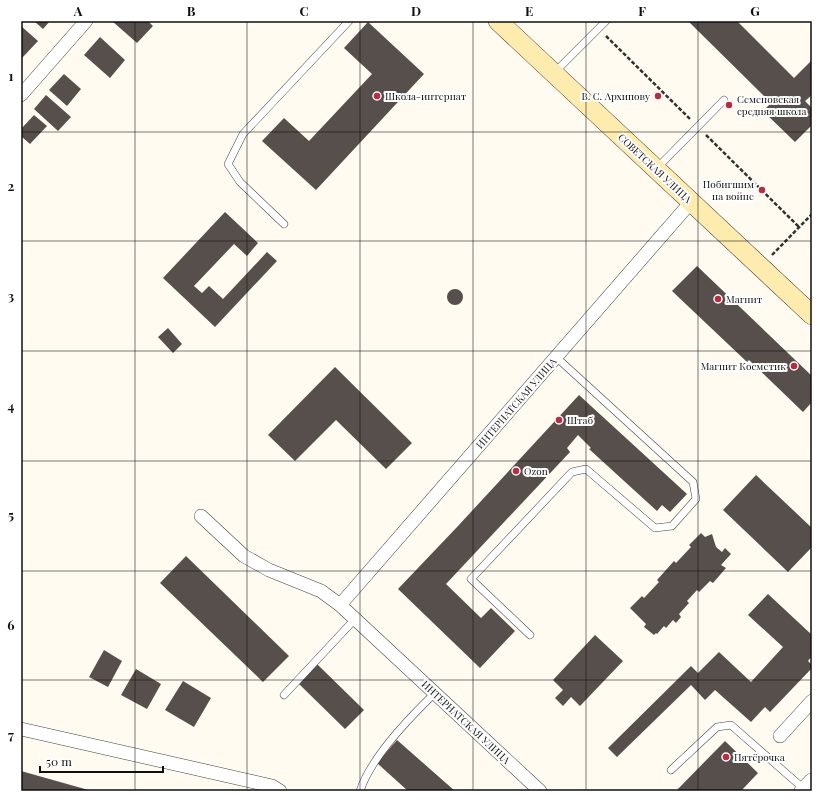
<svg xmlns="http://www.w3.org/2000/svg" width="833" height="812" viewBox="0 0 833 812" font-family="'Playfair Display',serif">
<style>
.building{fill:#574f4b}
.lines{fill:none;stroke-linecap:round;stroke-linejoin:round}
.service-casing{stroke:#424242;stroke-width:8}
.minor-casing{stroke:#424242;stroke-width:14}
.tertiary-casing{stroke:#424242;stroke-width:18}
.secondary-casing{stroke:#313131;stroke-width:20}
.path{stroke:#313131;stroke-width:2.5;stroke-dasharray:4 2;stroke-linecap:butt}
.service{stroke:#fff;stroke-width:7}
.minor{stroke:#fff;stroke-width:13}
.tertiary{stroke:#fff;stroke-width:17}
.secondary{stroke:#fdecad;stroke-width:19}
.grid{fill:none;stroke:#0f0f0f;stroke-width:1;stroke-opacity:0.55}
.poi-dot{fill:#bd293e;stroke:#fff;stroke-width:1.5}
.labels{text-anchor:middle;stroke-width:4;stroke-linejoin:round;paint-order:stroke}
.poi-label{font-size:10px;fill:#0f0f0f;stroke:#fff;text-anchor:start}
.street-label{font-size:10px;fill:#0f0f0f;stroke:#fff}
.neatline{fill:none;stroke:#0f0f0f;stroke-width:1.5}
.grid-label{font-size:13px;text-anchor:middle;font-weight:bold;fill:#0f0f0f}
</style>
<rect width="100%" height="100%" fill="#fffbf1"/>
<path class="building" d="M34,21H50L43,29Z
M112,21H148L153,26L137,43Z
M688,21H737L794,78L812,60V95L805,101L812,108V125L795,142L763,111L771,103Z
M368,22L424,74L316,190L262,141L284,118L309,141L372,74L344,48Z
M21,26L38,41L22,58L21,57Z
M100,37L125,60L110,78L84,55Z
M64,74L81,89L67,106L49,90Z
M46,95L71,117L58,131L34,109Z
M34,115L47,126L30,144L21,136V129Z
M225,212L258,243L247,256L234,244L194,286L202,293L209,286L223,299L267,252L277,261L215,327L163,278Z
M697,266L812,376V402L803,412L749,360L747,362L672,291Z
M447 297a8 8 0 1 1 16 0a8 8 0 1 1-16 0Z
M168,328L182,344L173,353L158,337Z
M335,367L412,443L386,469L336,420L295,461L268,435Z
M579,395L687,494L670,512L662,505L657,511L589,449L591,448L578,435L567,448L570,452L446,584L481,618L491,608L515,631L480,668L398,589L458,526Z
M756,475L812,528V547L788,572L723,510Z
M701,533L705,537L712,534L716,547L722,552L725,548L731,554L721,565L726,568L713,583L710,581L699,592L697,590L687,601L689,603L679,614L681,617L676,623L673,620L666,628L664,626L657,634L656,633L654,635L644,627L646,624L630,608L642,596L644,598L659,582L657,580L674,561L676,563L691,547L689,545Z
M186,556L289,656L263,682L160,583Z
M768,594L812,635V656L808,661L812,665V668L770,712L765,707L751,722L715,690L705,700L691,685L617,757L608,748L691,666L698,673L719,652L751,682L783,647L748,615Z
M595,635L623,661L580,706L571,697L563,706L555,698L563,690L553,680Z
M104,650L122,661L108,687L89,677Z
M317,664L364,710L345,729L298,683Z
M136,669L161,684L147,709L121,695Z
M183,681L211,698L194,727L165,710Z
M397,740L455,791H408L377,763Z
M725,741L758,773L741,791H676Z
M21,771L92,791H21Z"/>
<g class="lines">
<defs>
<path id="service" d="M554,73L606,21
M656,169L724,100
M284,224L240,182L228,164L243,134L349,21
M530,635L471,579L572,472L586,469L655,528L672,526L696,499L693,482L556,357
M284,695L355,619
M671,770L717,727L731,725L804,789
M360,791C371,757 409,718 435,693"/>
<path id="minor" d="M21,95L86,21
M201,516L244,556L269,570L321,591L340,605L540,791
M340,605L691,202
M21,729L272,786L280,791
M780,736L812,701"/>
<path id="tertiary" d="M803,791L812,782"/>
<path id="secondary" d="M498,21L812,315"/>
</defs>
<use href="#service" class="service-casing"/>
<use href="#minor" class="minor-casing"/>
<use href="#tertiary" class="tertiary-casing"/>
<use href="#secondary" class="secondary-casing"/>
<path class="path" d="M606,36L691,120
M706,135L799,227
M772,255L812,214"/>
<use href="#service" class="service"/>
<use href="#minor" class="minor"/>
<use href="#tertiary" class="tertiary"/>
<use href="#secondary" class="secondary"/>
</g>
<path class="grid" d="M135,21V791M247,21V791M360,21V791M473,21V791M586,21V791M698,21V791M21,132H812M21,241H812M21,351H812M21,461H812M21,571H812M21,680H812"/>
<g class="poi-dot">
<circle cx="377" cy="96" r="4"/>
<circle cx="658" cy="96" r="4"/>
<circle cx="729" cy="105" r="4"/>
<circle cx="762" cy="190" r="4"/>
<circle cx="718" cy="299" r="4"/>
<circle cx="794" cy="366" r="4"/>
<circle cx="559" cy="420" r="4"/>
<circle cx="516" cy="471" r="4"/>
<circle cx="726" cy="757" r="4"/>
</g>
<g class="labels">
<g class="poi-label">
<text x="385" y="100">Школа-интернат</text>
<text x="650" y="100" text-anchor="end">В. С. Архипову</text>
<text x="737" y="103">Семеновская<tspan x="737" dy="12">средняя школа</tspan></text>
<text x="754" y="188" text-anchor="end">Побигшим<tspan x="754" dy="12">на войне</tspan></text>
<text x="726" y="303">Магнит</text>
<text x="786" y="370" text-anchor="end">Магнит Косметик</text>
<text x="567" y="424">Штаб</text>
<text x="524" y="475">Ozon</text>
<text x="734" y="761">Пятёрочка</text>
</g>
<g class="street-label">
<text transform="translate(655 168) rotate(43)" y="4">СОВЕТСКАЯ УЛИЦА</text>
<text transform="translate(516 403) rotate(-49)" y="4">ИНТЕРНАТСКАЯ УЛИЦА</text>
<text transform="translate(466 722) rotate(43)" y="4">ИНТЕРНАТСКАЯ УЛИЦА</text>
</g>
</g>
<rect width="833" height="812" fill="none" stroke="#ffffff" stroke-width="44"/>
<path d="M40 766v6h123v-6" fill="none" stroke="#0f0f0f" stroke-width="2"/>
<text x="46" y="766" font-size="12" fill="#0f0f0f" stroke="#ffffff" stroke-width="3" paint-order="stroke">50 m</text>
<rect x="22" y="22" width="789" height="768" class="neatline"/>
<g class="grid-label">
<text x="78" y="16">A</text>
<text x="191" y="16">B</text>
<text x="304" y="16">C</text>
<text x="416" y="16">D</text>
<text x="529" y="16">E</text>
<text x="642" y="16">F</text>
<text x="755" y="16">G</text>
<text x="11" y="81">1</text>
<text x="11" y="191">2</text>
<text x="11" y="301">3</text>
<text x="11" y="411">4</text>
<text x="11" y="520">5</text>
<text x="11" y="630">6</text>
<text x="11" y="740">7</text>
</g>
</svg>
